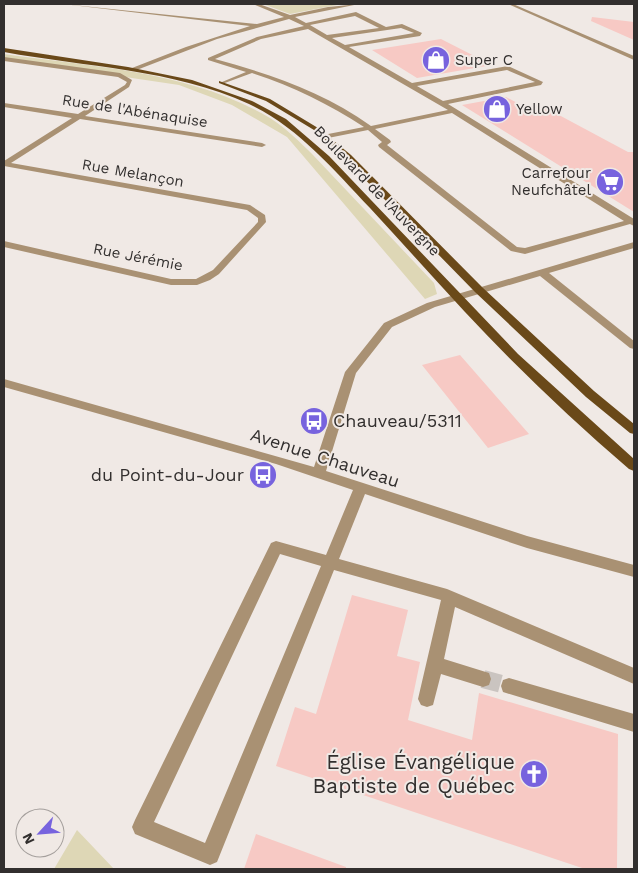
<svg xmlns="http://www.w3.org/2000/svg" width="638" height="873" viewBox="0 0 638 873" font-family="'Work Sans',sans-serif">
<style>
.green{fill:#ded7b6}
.building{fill:#f7c9c4}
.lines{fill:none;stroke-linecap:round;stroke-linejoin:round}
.minor-tunnel{stroke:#cac4c0;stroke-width:18;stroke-dasharray:18 9;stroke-linecap:butt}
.minor{fill:#a99173;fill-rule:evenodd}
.major{fill:#6a4919;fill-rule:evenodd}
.labels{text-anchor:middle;stroke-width:4;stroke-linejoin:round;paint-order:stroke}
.far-poi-label{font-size:15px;fill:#322f2e;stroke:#f0e9e5;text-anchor:start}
.far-street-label{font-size:15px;fill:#322f2e;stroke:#f0e9e5}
.poi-label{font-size:18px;fill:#322f2e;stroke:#f0e9e5;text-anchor:start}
.street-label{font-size:18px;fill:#322f2e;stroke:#f0e9e5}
.near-poi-label{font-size:21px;fill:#322f2e;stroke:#f0e9e5;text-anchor:end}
</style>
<rect width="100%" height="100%" fill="#f0e9e5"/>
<path class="green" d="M263,4L270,5L342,4L290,14Z
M4,54C93,67 191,71 270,118C286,128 300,142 313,155L434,283L437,294L425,299L287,137L232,105L179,85L4,59Z
M77,830L114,869H54Z"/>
<path class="building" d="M592,17L634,22V40L591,21Z
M441,39L492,65L417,78L372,50Z
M506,97L521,105L536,109L544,107L628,152H634V212L462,105Z
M460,355L529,434L488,448L422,365Z
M352,595L408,610L397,656L420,662L408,720L472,740L479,693L618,734L617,869H585L276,766L295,707L316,714Z
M256,834L346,867V869H244Z"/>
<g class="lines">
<path class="minor-tunnel" d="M483,679L509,686"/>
<path class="minor" d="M63,4L257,24L284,17L253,4H259L290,15L328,7L359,4L295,17L306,23L356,12L386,27L402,24L422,33L420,36L349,47L412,83L508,66L543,82L541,85L448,104L634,219V226L630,224L525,254L511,251L379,147L378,145L382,142L368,130L323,139V135L364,127C329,104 292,86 252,73L222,84V82L246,72L208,60V58L257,37L304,26L289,19L217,39L134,71L132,68L186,47L250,26ZM355,16L379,28L327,35L310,25ZM401,28L414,33L345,45L332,38ZM308,29L448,110L371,126C324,92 270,74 215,59L261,39ZM507,70L535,82L443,101L417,86ZM452,113L624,221L525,248L517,247L387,145L391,142L390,140L375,129Z
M508,4H513L634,56V60Z
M4,57L120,73L132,80L129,87L85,116L262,143L266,145L262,147L80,119L11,163L250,205L265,215L266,222L219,274L210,280L197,285H171L4,247V241L171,279H196L213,270L258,222V218L247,210L4,166V161L72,118L4,107V103L78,114L125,85L127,82L118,77L4,61Z
M634,242V248L549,273L634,341V349L630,348L540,276L435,307L392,327L356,373L326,471L527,536L634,565V577L527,548L365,494L339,559L447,589L634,668V684L455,607L444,659L489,673L491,679L489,685L483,687L441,674L433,705L427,707L421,705L418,699L441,600L334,570L217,862L210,865L135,834L132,827L135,820L271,543L276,541L326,555L353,490L276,464L4,387V379L314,467L345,372L384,323L427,303ZM280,554L321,566L205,843L154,822Z
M509,678L634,714V732L503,692L501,686L503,680Z"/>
<path class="major" d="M4,48L128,67L192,80L252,101L286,119L329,156L518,354L634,459V471L629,469C572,420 517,368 465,312C433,277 402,243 370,208C333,169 298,127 249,104C173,69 85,67 4,52Z
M219,81L270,99L318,128L351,155L483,288L594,391L634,424V434L630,433L586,397L475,292L345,159L314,130L266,101L219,83Z"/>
</g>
<defs>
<symbol id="shop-disc" viewBox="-11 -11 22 22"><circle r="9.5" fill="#7763de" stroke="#f0e9e5"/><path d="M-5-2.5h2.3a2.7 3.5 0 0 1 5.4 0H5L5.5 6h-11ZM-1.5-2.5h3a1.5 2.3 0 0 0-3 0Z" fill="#fff"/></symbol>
<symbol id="supermarket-disc" viewBox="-11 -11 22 22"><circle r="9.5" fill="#7763de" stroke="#f0e9e5"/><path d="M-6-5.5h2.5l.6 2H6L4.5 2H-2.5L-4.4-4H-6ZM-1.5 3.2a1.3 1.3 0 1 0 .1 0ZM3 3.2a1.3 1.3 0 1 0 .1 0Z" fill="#fff"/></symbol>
<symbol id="bus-disc" viewBox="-11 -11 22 22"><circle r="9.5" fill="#7763de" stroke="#f0e9e5"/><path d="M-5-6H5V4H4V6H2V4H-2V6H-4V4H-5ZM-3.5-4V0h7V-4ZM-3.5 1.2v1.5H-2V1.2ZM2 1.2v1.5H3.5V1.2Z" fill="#fff"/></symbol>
<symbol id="church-disc" viewBox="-11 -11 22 22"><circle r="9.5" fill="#7763de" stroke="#f0e9e5"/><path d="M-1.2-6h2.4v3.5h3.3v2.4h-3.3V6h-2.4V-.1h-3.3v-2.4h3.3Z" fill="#fff"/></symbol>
</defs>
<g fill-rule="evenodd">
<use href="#shop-disc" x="420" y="44" width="32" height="32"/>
<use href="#shop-disc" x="481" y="93" width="32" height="32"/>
<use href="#supermarket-disc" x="594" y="166" width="32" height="32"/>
<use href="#bus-disc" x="298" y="405" width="32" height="32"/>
<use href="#bus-disc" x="247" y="459" width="32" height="32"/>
<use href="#church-disc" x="518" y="758" width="32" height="32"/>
</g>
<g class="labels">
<g class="far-poi-label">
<text x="455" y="65">Super C</text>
<text x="516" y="114">Yellow</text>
<text x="591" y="178" text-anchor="end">Carrefour<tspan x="591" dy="17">Neufchâtel</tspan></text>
</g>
<g class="far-street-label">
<text transform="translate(135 111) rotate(9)" y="5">Rue de l'Abénaquise</text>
<text transform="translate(133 173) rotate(10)" y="5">Rue Melançon</text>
<text transform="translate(377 191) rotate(46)" y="5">Boulevard de l'Auvergne</text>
<text transform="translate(138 257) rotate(11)" y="5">Rue Jérémie</text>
</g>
<g class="poi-label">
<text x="333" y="427">Chauveau/5311</text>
<text x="244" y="481" text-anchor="end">du Point-du-Jour</text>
</g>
<g class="street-label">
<text transform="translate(325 458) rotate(18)" y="6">Avenue Chauveau</text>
</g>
<g class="near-poi-label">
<text x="515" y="769">Église Évangélique<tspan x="515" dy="24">Baptiste de Québec</tspan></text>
</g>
</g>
<rect width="638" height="873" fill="none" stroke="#322f2e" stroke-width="10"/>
<g transform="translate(40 833) rotate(244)"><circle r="24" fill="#f0e9e5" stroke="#a49f9c"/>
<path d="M0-4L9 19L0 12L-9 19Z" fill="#7763de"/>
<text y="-8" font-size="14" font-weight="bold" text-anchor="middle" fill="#322f2e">N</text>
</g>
</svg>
